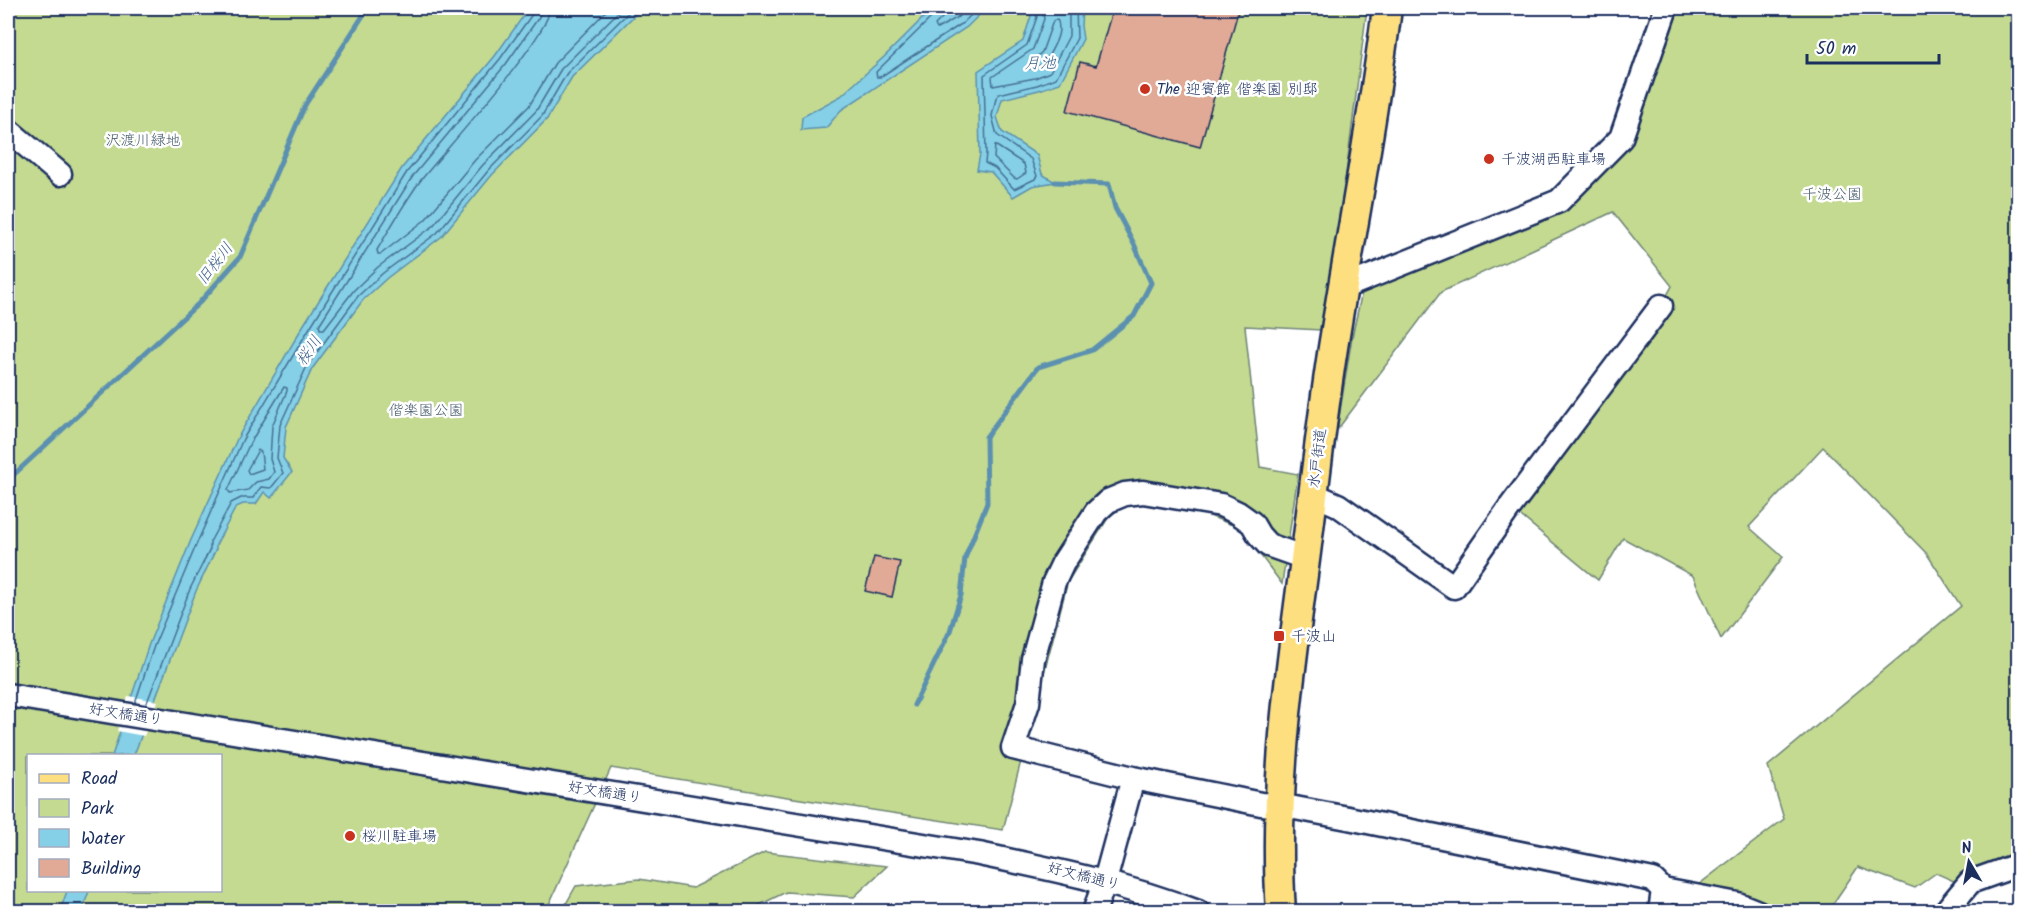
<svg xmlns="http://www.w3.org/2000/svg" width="2026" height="919" viewBox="0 0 2026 919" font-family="Kalam,'Klee One',sans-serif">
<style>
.green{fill:#c3da90;stroke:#6f8477;stroke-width:1.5;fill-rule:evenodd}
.water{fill:#85d0e6;stroke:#5b90b0;stroke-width:1.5}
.pier{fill:#fff}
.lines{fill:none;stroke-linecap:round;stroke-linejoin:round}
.shore{stroke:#456f94;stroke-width:1.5}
.stream{stroke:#5b90b0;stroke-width:5}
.building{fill:#e1aa96;stroke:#1b2f5e;stroke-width:1.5}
.minor-casing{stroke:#1b2f5e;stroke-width:27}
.major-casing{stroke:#1b2f5e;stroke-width:33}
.minor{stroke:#fff;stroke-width:22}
.major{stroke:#fedf80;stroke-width:28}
.poi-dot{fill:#c8321e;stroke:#fff;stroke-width:2}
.labels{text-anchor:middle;stroke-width:5;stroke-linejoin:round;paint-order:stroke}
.poi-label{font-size:15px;fill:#1b2f5e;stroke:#fff;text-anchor:start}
.park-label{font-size:15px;fill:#455a6a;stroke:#fff}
.street-label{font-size:15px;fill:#1b2f5e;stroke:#fff}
.water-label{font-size:16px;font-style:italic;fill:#3b5f87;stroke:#fff}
</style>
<rect width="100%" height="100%" fill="#fff"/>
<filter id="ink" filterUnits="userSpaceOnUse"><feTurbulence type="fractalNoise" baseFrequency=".0167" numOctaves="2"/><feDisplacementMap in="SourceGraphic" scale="12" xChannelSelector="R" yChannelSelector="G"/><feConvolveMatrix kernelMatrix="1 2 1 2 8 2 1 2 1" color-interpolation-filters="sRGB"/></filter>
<g filter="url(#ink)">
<path class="green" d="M8,8H1367L1342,205L1321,330L1245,326L1260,467L1298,474L1282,584L1240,528L1202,513L1137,500L1110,515L1068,581L1003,830L781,796L611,768L546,911H8V181L15,174L8,161ZM28,756H220V890H28Z
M1666,8H2018V856L1958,883L1936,873L1915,888L1858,867L1828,911H1788L1744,897L1697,886L1784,819L1768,766L1961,606L1927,554L1823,447L1749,527L1783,557L1721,639L1693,576L1623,538L1598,580L1510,507L1661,306L1672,286L1613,212L1441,292L1337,430L1352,337L1362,292L1503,223L1559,201L1621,138Z
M765,852L887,866L854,897L786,892L747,911H562L576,886L639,879L693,888Z"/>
<path class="water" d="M529,8H642L572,77L547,119L492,175L441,237L387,278L363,300L312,369L286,427L283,458L292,472L271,498L264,492L256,504H243L236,507L216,545V549L196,591L134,755L112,756L149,644L191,540L238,437L303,326L402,168L495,56Z
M933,8H986L967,27L841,110L826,128L801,130L802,117L841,96L884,57Z
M1025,8H1082L1081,26L1083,39L1060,83L1039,90L1002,99L997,117L1002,132L1037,155L1042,174L1055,182L1032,186L1013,197L991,172L977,170L980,154L978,71L1023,41L1031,16Z
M67,891H89L82,911H60Z"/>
<path class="pier" d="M128,696L158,701L144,736L117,731Z"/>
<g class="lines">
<path class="shore" d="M541,8L539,17L506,64L413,176L319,325L320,329H324L354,290L378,267L432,227L482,166L536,111L561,69L622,8
M550,8C549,37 445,150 421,180C405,201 391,227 377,250L378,254H381L425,220L475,160L529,106L555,63L609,8
M937,8L935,14L876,72L877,77H880L963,23L978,8
M945,8L943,17L935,25L937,29L958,17L967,8
M1032,8L1037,17L1027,45L984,75L986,153L985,163L995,168L1014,189L1035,179L1037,176L1031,159L997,135L992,116L996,98L999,94L1037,85L1056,78L1077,38L1076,8
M1042,8L1044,19L1033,49L992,77L993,86L1035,78L1050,72L1069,36V8
M1057,19C1064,34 1051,50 1044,64L1029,69L1028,65L1042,52L1053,21Z
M995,145L1024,164L1026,173L1017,179L1014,178L994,158Z
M284,387L287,388V391L272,426L270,459L274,472L269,479L256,482L248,490L230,493L228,490L250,443Z
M258,450L261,452L263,469L249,474L247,470Z
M135,703L154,646L197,543L243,439L309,329L407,172L500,59L533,13L534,8
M146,705L190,589L210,549V542L231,503L241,498H253L261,487L271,488L283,473L277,458L280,425L307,366L358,296L383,273L437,233L488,171L542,116L567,73L633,8"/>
<path class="stream" d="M8,480L199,303L240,257L305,105L368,8
M914,705L950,631L961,595L965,558L987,503L986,437L1038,367L1092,350L1134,316L1151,283L1134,244L1115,208L1109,184L1055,182"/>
</g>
<path class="building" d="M1113,8H1239L1200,147L1067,111L1080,62L1096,66Z
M874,557L900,562L892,597L865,591Z"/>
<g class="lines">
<defs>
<path id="minor" d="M8,130L60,174
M1342,288L1559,201L1621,138L1666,8
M1313,494L1338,505L1454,587L1510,507L1661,306
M1305,558L1268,545L1259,535L1252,523L1238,513L1221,505L1143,492L1125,494L1108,501L1096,512L1063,563L1054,582L1033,659L1028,703L1013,748L1133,778L1261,804L1279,805L1348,818L1653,880L1663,890L1660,912
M8,695L979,854C1056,870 1124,884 1198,912
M1663,890L1738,904L1758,912
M1094,912L1105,881L1133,778
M1945,912L1970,882L2018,865"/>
<path id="major" d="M1281,912C1273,793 1289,677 1305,560C1315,483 1323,406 1336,329C1353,222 1374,115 1387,8"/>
</defs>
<use href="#minor" class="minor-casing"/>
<use href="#major" class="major-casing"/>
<use href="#minor" class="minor"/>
<use href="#major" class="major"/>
</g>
</g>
<g class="poi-dot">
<circle cx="1145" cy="89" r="6"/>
<circle cx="1489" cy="159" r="6"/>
<rect x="1273" y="630" width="12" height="12" rx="3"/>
<circle cx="350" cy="836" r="6"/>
</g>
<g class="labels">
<g class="poi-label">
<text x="1157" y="94">The 迎賓館 偕楽園 別邸</text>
<text x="1501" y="164">千波湖西駐車場</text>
<text x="1291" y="641">千波山</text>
<text x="362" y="841">桜川駐車場</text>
</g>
<g class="park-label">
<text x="143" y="145">沢渡川緑地</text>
<text x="1832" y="199">千波公園</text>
<text x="426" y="415">偕楽園公園</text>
</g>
<g class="street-label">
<text transform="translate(1317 458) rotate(-83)" y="5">水戸街道</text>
<text transform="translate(126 714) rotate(9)" y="5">好文橋通り</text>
<text transform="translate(605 792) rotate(9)" y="5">好文橋通り</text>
<text transform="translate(1084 876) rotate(14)" y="5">好文橋通り</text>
</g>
<g class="water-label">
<text x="1040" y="68">月池</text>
<text transform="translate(214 263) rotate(-52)" y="6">旧桜川</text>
<text transform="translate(308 350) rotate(-56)" y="6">桜川</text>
</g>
</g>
<rect width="2026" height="919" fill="none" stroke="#fff" stroke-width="30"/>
<rect x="15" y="15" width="1996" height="889" fill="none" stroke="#1b2f5e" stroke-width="2" filter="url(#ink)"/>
<rect x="27" y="754" width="195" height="138" fill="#ffffff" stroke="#a4acbf" stroke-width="1.5"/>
<rect x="39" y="774" width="30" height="9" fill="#fedf80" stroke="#a4acbf" stroke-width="1.5"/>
<text x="81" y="784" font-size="18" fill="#1b2f5e">Road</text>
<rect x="39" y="799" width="30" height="18" fill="#c3da90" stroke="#a4acbf" stroke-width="1.5"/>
<text x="81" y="814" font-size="18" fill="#1b2f5e">Park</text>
<rect x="39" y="829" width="30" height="18" fill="#85d0e6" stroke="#a4acbf" stroke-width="1.5"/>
<text x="81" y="844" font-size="18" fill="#1b2f5e">Water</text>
<rect x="39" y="859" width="30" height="18" fill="#e1aa96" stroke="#a4acbf" stroke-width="1.5"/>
<text x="81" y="874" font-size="18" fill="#1b2f5e">Building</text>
<g transform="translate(1969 862) rotate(350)" stroke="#ffffff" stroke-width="4.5" paint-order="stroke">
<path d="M0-4.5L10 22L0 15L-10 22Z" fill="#1b2f5e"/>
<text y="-9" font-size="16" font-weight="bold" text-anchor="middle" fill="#1b2f5e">N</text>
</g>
<path d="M1807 54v9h132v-9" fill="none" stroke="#1b2f5e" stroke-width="3"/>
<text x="1816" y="54" font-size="18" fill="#1b2f5e" stroke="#ffffff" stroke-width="4.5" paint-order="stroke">50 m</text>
</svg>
